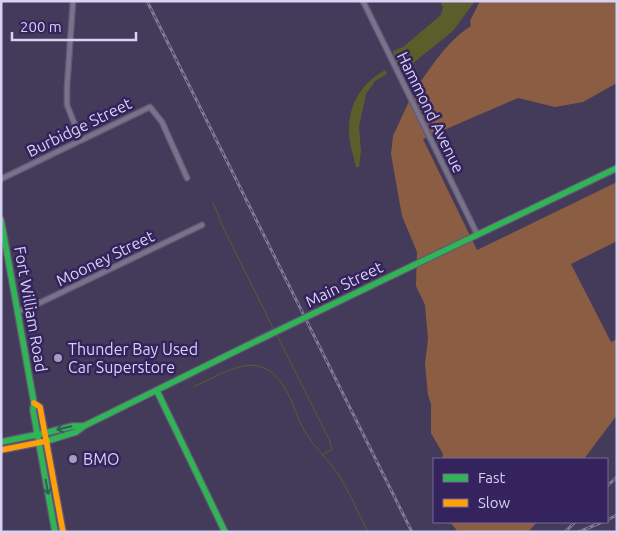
<svg xmlns="http://www.w3.org/2000/svg" width="618" height="533" viewBox="0 0 618 533" font-family="Ubuntu,sans-serif">
<style>
.forest{fill:#8b5d43}
.water{fill:#5b5e2a}
.lines{fill:none;stroke-linecap:round;stroke-linejoin:round}
.stream{stroke:#5b5e2a;stroke-width:1}
.street-casing{stroke:#605974;stroke-width:7}
.fast-casing{stroke:#605974;stroke-width:8}
.slow-casing{stroke:#605974;stroke-width:8}
.street{stroke:#78728a;stroke-width:4.5}
.fast{stroke:#30b455;stroke-width:5.5}
.slow{stroke:#ff9f0a;stroke-width:5.5}
.rail-casing{stroke:#807b91;stroke-width:3}
.rail{stroke:#34235c;stroke-width:1;stroke-dasharray:4;stroke-linecap:butt}
.fast-bridge-casing{stroke:#605974;stroke-width:8;stroke-linecap:butt}
.fast-bridge{stroke:#30b455;stroke-width:5.5}
.oneway{stroke:#325d59}
.poi-dot{fill:#a49dbf;stroke:#34235c;stroke-width:2}
.labels{text-anchor:middle;stroke-width:5;stroke-linejoin:round;paint-order:stroke}
.street-label{font-size:16px;fill:#d8d2f5;stroke:#34235c}
.poi-label{font-size:16px;fill:#d8d2f5;stroke:#34235c;text-anchor:start}
</style>
<rect width="100%" height="100%" fill="#443a5a"/>
<path class="forest" d="M480,1H617V83L583,102L555,107L518,98L423,139L477,250L617,182V241L571,264L611,342L617,339V415L584,459H442L443,454L431,433V404L428,395L425,364L428,339L425,305L416,286L417,252L402,216L391,154L393,136L411,97L416,94V88C432,66 447,41 471,26L470,21Z
M450,522H537L528,532H458Z"/>
<path class="water" d="M440,1H475L453,31L407,68L401,70L394,58L393,51L403,47L441,15L443,7Z
M385,70L387,74L375,81L366,94L359,127L361,151L359,167H356C354,156 349,145 349,133C348,104 361,84 385,70Z"/>
<g class="lines">
<path class="stream" d="M213,202L224,229L274,330
M276,333L329,439L332,450L322,455
M193,387C210,380 240,361 258,366C289,374 292,412 307,435C316,449 329,460 338,474C350,492 358,513 368,532"/>
<defs>
<path id="street" d="M73,1L67,87V105L81,140
M363,1L477,234
M1,179L150,107L162,122L187,178
M18,311L29,308L202,225"/>
<path id="fast" d="M1,220L34,403L33,410L55,532
M412,266L617,168
M157,391L225,532
M45,433L73,426H84
M47,441L76,432L84,426L238,350
M1,442L45,433"/>
<path id="slow" d="M34,403L40,407L63,532
M1,450L47,441"/>
</defs>
<use href="#street" class="street-casing"/>
<use href="#fast" class="fast-casing"/>
<use href="#slow" class="slow-casing"/>
<use href="#street" class="street"/>
<use href="#fast" class="fast"/>
<use href="#slow" class="slow"/>
<defs>
<path id="rail" d="M147,1L412,532
M607,486L617,477
M607,520L617,515
M565,532L575,522
M579,532L602,522"/>
</defs>
<use href="#rail" class="rail-casing"/>
<use href="#rail" class="rail"/>
<defs>
<path id="fast-bridge" d="M238,350L412,266"/>
</defs>
<use href="#fast-bridge" class="fast-bridge-casing"/>
<use href="#fast-bridge" class="fast-bridge"/>
</g>
<defs><path id="oneway-shaft" d="M-6 0H5M1.5-3L5.5 0L1.5 3" fill="none" stroke-width="1.6" stroke-linecap="round" stroke-linejoin="round" transform="scale(1.25)"/></defs>
<g class="oneway">
<use href="#oneway-shaft" transform="translate(64 428) rotate(166)"/>
<use href="#oneway-shaft" transform="translate(47 487) rotate(79)"/>
</g>
<g class="poi-dot">
<circle cx="58" cy="358" r="5"/>
<circle cx="73" cy="459" r="5"/>
</g>
<g class="labels">
<g class="street-label">
<text transform="translate(431 112) rotate(64)" y="6">Hammond Avenue</text>
<text transform="translate(79 127) rotate(-26)" y="6">Burbidge Street</text>
<text transform="translate(105 258) rotate(-26)" y="6">Mooney Street</text>
<text transform="translate(344 284) rotate(-26)" y="6">Main Street</text>
<text transform="translate(31 309) rotate(80)" y="6">Fort William Road</text>
</g>
<g class="poi-label">
<text x="68" y="355">Thunder Bay Used<tspan x="68" dy="18">Car Superstore</tspan></text>
<text x="83" y="465">BMO</text>
</g>
</g>
<rect width="618" height="533" fill="none" stroke="#d8d2f5" stroke-width="5"/>
<rect x="433" y="458" width="175" height="65" fill="#34235c" stroke="#766999"/>
<rect x="443" y="474" width="25" height="8" fill="#30b455" stroke="#766999"/>
<text x="478" y="483" font-size="15" fill="#d8d2f5">Fast</text>
<rect x="443" y="499" width="25" height="8" fill="#ff9f0a" stroke="#766999"/>
<text x="478" y="508" font-size="15" fill="#d8d2f5">Slow</text>
<path d="M12 32v8h124v-8" fill="none" stroke="#d8d2f5" stroke-width="2.5"/>
<text x="20" y="32" font-size="15" fill="#d8d2f5" stroke="#34235c" stroke-width="4" paint-order="stroke">200 m</text>
</svg>
